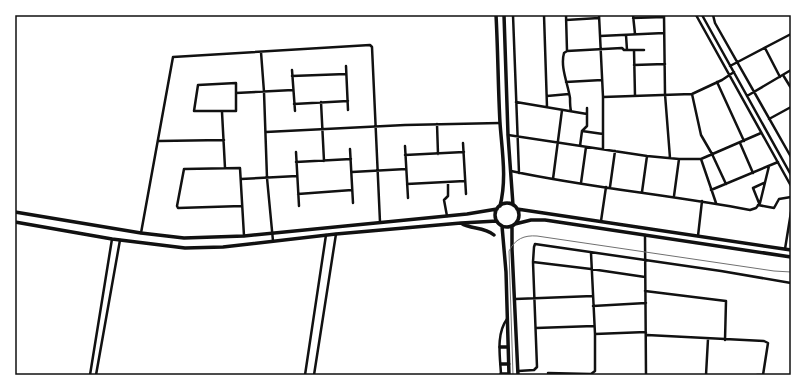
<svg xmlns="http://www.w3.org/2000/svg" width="806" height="390" viewBox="0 0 806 390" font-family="'Titillium Web',sans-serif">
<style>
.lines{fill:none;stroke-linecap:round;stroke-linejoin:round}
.minor{stroke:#111;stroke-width:2.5}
.secondary{stroke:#111;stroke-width:3.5}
.tram{stroke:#707070;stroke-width:1}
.neatline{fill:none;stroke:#111;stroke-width:1.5}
</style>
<rect width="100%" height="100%" fill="#fff"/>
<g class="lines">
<path class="minor" d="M513,15L519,173
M544,15L547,107
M566,15L567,51L564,53C560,67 568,84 570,98C570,102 570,107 571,111
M599,15L603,97V149
M633,15L635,34
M664,15L665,94L670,158
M696,15L791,186
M702,15L791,175
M713,15L715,23L791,157
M633,18L664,17
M566,20L599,18
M626,35L627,50
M600,36L664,33
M765,48L780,77
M634,50L635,96
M567,51L622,48L624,50H644
M261,52L264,92L267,178L273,241
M634,65L665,64
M346,66L348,110
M730,66L791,34
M292,70L295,111
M783,75L791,88
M292,76L346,74
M566,82L602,80
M717,82L744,141
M236,83V111H194L198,85Z
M236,93L293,90
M692,94L701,135L712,154L726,184
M547,96L569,94
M747,96L791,70
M603,97L692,94L722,80L734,72
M321,102L324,161
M516,102L587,114
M294,104L348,101
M222,112L225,168
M769,119L791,107
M437,124L438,154
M582,131L603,134
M266,132L405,125L500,123
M508,135L647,156L679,159H701L761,133
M159,141L224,140
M463,143L466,194
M740,143L753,173
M405,146L408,198
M580,146L582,131L587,126V108
M350,149L353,203
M296,152L299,206
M405,155L464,152
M701,159L716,203
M296,162L351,159
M511,171C590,188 671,195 750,210L756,208L760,203L769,166
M352,172L406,169
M241,179L297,176
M553,179L562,110
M581,183L586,147
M407,184L465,181
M610,187L615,151
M711,190L778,162
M642,192L647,156
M298,194L352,190
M674,196L679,159
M759,203L753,188L764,183
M758,205L774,208L779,199L791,197
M242,206L178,208L177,206L184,169L240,168L244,236
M447,216L444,200L448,196V182
M601,221L606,187
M141,233L173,57L370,45L372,47L380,222
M645,235L646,375
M698,236L702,201
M785,249L791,212
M533,262L591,269L645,277
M645,291L726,301L725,340
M515,299L593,296
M593,306L646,303
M536,328L594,326
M595,334L646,332
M647,335L764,341L768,343L763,375H757
M518,371L534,370L537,367L533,262L534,247L535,244L721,271L791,283
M548,373L591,374L595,371V334L591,253
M501,374C500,356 496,334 507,319
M90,375L112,239
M96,375L120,240
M305,375L326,235
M314,375L336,234
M706,375L708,339"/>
<path class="secondary" d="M496,15C498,51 498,87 500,123C502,151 507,179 500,206
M504,15L508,135L513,205
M495 215a12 12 0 1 1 24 0a12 12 0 1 1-24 0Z
M517,209L791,250
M15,212L141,233L184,238L244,236L467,214L497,209
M15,222L112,239L185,248L223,247L336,234L461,223L497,221
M461,223C471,230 483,226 494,235
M515,224L531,220H545L791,257
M502,226L506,272L509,375
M512,226V249L518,375
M500,347H508
M501,364H509
M501,374H509"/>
<path class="tram" d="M513,375L509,251C515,239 524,235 537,236L774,271L791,272"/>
</g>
<rect width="806" height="390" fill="none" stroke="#ffffff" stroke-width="32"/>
<rect x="16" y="16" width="774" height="358" class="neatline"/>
</svg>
